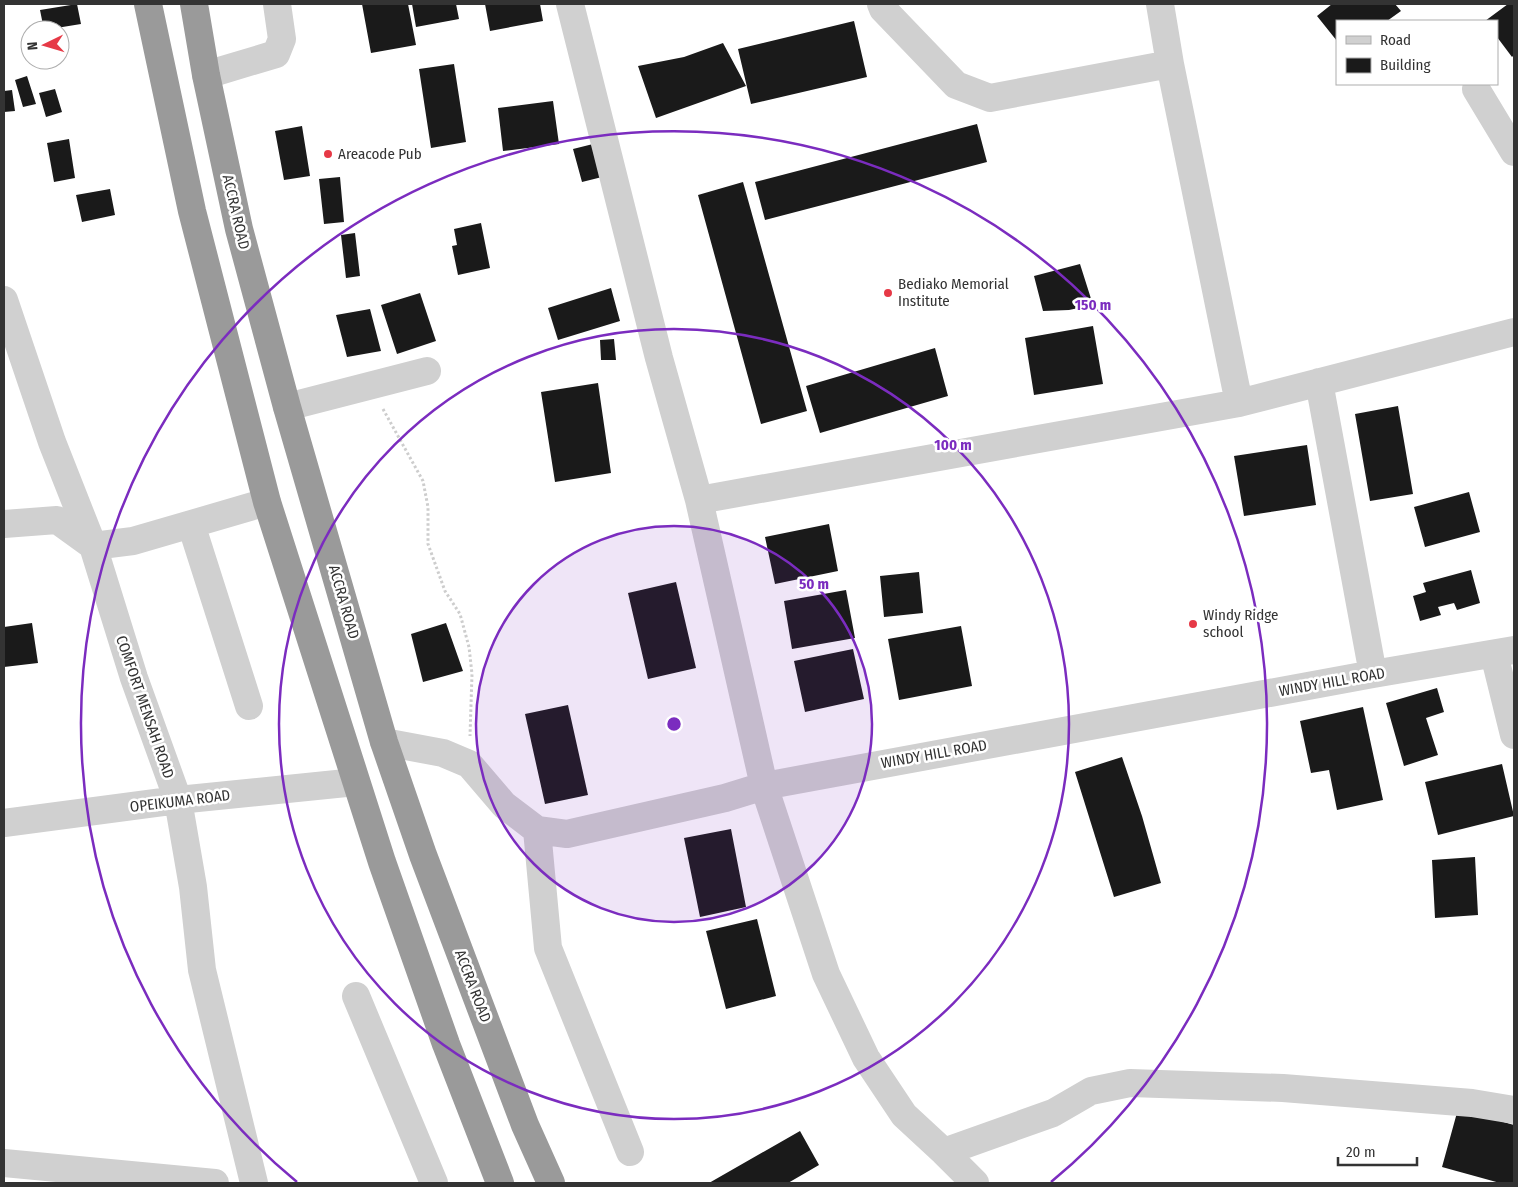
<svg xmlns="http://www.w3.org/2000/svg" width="1518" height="1187" viewBox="0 0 1518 1187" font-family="'Fira Sans Condensed',sans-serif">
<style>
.building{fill:#1a1a1a}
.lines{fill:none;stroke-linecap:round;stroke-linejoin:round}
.path{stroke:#cdcdcd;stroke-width:3;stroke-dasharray:2.5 2.5;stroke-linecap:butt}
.minor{stroke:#d0d0d0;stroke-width:28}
.highway{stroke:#9a9a9a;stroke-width:28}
.ring{fill:none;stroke:#7b2cbf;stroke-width:2.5}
.poi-dot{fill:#e63946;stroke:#fff;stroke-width:2}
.labels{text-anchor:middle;stroke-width:5;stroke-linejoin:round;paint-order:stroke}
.poi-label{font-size:15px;fill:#333;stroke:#fff;text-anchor:start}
.street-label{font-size:15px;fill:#333;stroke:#fff}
.centre{fill:#7b2cbf;stroke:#fff;stroke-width:2.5}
.ring-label{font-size:15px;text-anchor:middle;font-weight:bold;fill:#7b2cbf;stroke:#fff;stroke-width:5;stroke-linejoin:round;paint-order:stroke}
</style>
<rect width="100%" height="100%" fill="#fff"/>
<path class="building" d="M77,4L81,24L44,30L40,10Z
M362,4H408L416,45L371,53Z
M412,4H456L459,19L416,27Z
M485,4H540L543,21L490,31Z
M1332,4H1395L1401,11L1387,21H1337V41L1317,16Z
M1508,4H1514V55L1512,57L1497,37V21H1485Z
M854,21L867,77L751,104L738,49Z
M723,43L746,86L656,118L638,66L684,57Z
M454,64L466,142L431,148L419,69Z
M27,76L36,104L23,107L15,80Z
M55,89L62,112L46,117L39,93Z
M12,90L15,111L4,112V91Z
M553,101L559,144L503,151L498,108Z
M977,124L987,162L765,220L755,182Z
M302,126L310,176L284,180L275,131Z
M69,139L75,178L54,182L47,143Z
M593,144L602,177L582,182L573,149Z
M340,177L344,222L324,224L319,179Z
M743,182L807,411L761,424L698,195Z
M110,189L115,215L82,222L76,195Z
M481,223L490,268L458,275L452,246L457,245L454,229Z
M355,233L360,276L346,278L341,235Z
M1080,264L1093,305L1069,310L1043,311L1034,276Z
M611,288L620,321L558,340L548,308Z
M420,293L436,341L397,354L381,305Z
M370,309L381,351L347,357L336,315Z
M1093,326L1103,384L1034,395L1025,338Z
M614,339L616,360H601L600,340Z
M935,348L948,396L820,433L806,386Z
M598,383L611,473L555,482L541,392Z
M1398,406L1413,494L1370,501L1355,414Z
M1307,445L1316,505L1244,516L1234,456Z
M1469,492L1480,532L1425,547L1414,507Z
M829,524L838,571L775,584L765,537Z
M1471,570L1480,603L1457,610L1454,603L1438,607L1441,615L1420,621L1413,596L1426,592L1423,583Z
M919,572L923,613L884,617L880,576Z
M676,582L696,668L648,679L628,593Z
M846,590L855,638L792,649L784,601Z
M32,623L38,663L4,667V627Z
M446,623L463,671L423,682L411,634Z
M961,626L972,686L899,700L888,639Z
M853,649L864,699L805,712L794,661Z
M1437,688L1444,712L1426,718L1438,755L1404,766L1386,703Z
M568,705L588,795L545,804L525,714Z
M1363,707L1383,800L1337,810L1329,770L1311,773L1300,721Z
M1122,757L1142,816L1161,883L1114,897L1075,772Z
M1502,764L1514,816L1438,835L1425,782Z
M731,829L746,907L700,917L684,838Z
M1475,857L1478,915L1435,918L1432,860Z
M757,919L776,996L726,1009L706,931Z
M1458,1109L1514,1125V1183H1500L1442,1167Z
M800,1131L819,1165L788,1183H709Z"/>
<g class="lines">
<path class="path" d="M383,409L423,481L428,507V544L445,591L460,614L469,647L472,674L470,736"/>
<path class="minor" d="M570,4L659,358L699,500L764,786L826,974L866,1058L904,1115L944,1152L975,1183
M881,4L883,9L956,85L990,98L1170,64
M1160,4L1170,64L1239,403
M206,75L276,54L282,39L277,4
M1476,89L1514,152
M4,300L52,442L93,546L134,678L178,800L193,887L202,970L254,1183
M1319,382L1373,674
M287,407L427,371
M699,500L1239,403L1514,332
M4,524L57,520L93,546L133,541L267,502
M191,524L249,706
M1494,654L1514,735
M384,742L443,753L469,764L504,805L537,830L567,834L725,798L764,786L1373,674L1514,650
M4,823L178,800L356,782
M537,830L548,948L630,1152
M356,996L434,1183
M944,1152L1053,1113L1091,1091L1130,1083L1283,1088L1472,1103L1514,1110
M4,1163L215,1183"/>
<path class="highway" d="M148,4L192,211L267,502L382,862L446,1044L500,1183
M194,4L206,75L239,229L287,407L384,742L423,855L525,1125L551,1183"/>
</g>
<circle cx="674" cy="724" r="198" fill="#7b2cbf" fill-opacity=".12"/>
<g class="ring">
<circle cx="674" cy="724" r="198"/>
<circle cx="674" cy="724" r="395"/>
<path d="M297 1182A593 593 0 1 1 1051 1182"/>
</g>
<g class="poi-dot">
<circle cx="328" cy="154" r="5"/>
<circle cx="888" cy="293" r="5"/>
<circle cx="1193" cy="624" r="5"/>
</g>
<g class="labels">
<g class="poi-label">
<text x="338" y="159">Areacode Pub</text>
<text x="898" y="289">Bediako Memorial<tspan x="898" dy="17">Institute</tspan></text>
<text x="1203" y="620">Windy Ridge<tspan x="1203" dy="17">school</tspan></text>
</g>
<g class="street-label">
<text transform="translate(236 212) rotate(77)" y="5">ACCRA ROAD</text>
<text transform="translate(344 602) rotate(74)" y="5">ACCRA ROAD</text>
<text transform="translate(1332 682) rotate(-10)" y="5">WINDY HILL ROAD</text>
<text transform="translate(145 707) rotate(71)" y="5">COMFORT MENSAH ROAD</text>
<text transform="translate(934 754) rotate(-10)" y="5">WINDY HILL ROAD</text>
<text transform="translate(180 801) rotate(-7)" y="5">OPEIKUMA ROAD</text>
<text transform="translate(473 986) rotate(69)" y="5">ACCRA ROAD</text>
</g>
</g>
<circle cx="674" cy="724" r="8" class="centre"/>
<g class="ring-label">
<text x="1093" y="310">150 m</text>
<text x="953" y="450">100 m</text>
<text x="814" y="589">50 m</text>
</g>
<rect width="1518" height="1187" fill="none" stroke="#333333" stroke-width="10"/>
<rect x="1336" y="20" width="162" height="65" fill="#ffffff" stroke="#adadad"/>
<rect x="1346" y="36" width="25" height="8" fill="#d0d0d0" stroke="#adadad"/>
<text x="1380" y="45" font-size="15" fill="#333333">Road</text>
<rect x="1346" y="58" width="25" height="15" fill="#1a1a1a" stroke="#adadad"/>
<text x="1380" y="70" font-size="15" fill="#333333">Building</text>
<g transform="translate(45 45) rotate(265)"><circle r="24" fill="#ffffff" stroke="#adadad"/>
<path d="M0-4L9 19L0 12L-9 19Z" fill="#e63946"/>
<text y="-8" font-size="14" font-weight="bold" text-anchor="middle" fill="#333333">N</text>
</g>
<path d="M1338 1157v8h79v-8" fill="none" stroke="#333333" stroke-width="2.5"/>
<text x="1346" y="1157" font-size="15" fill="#333333" stroke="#ffffff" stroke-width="4" paint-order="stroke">20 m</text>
</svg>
